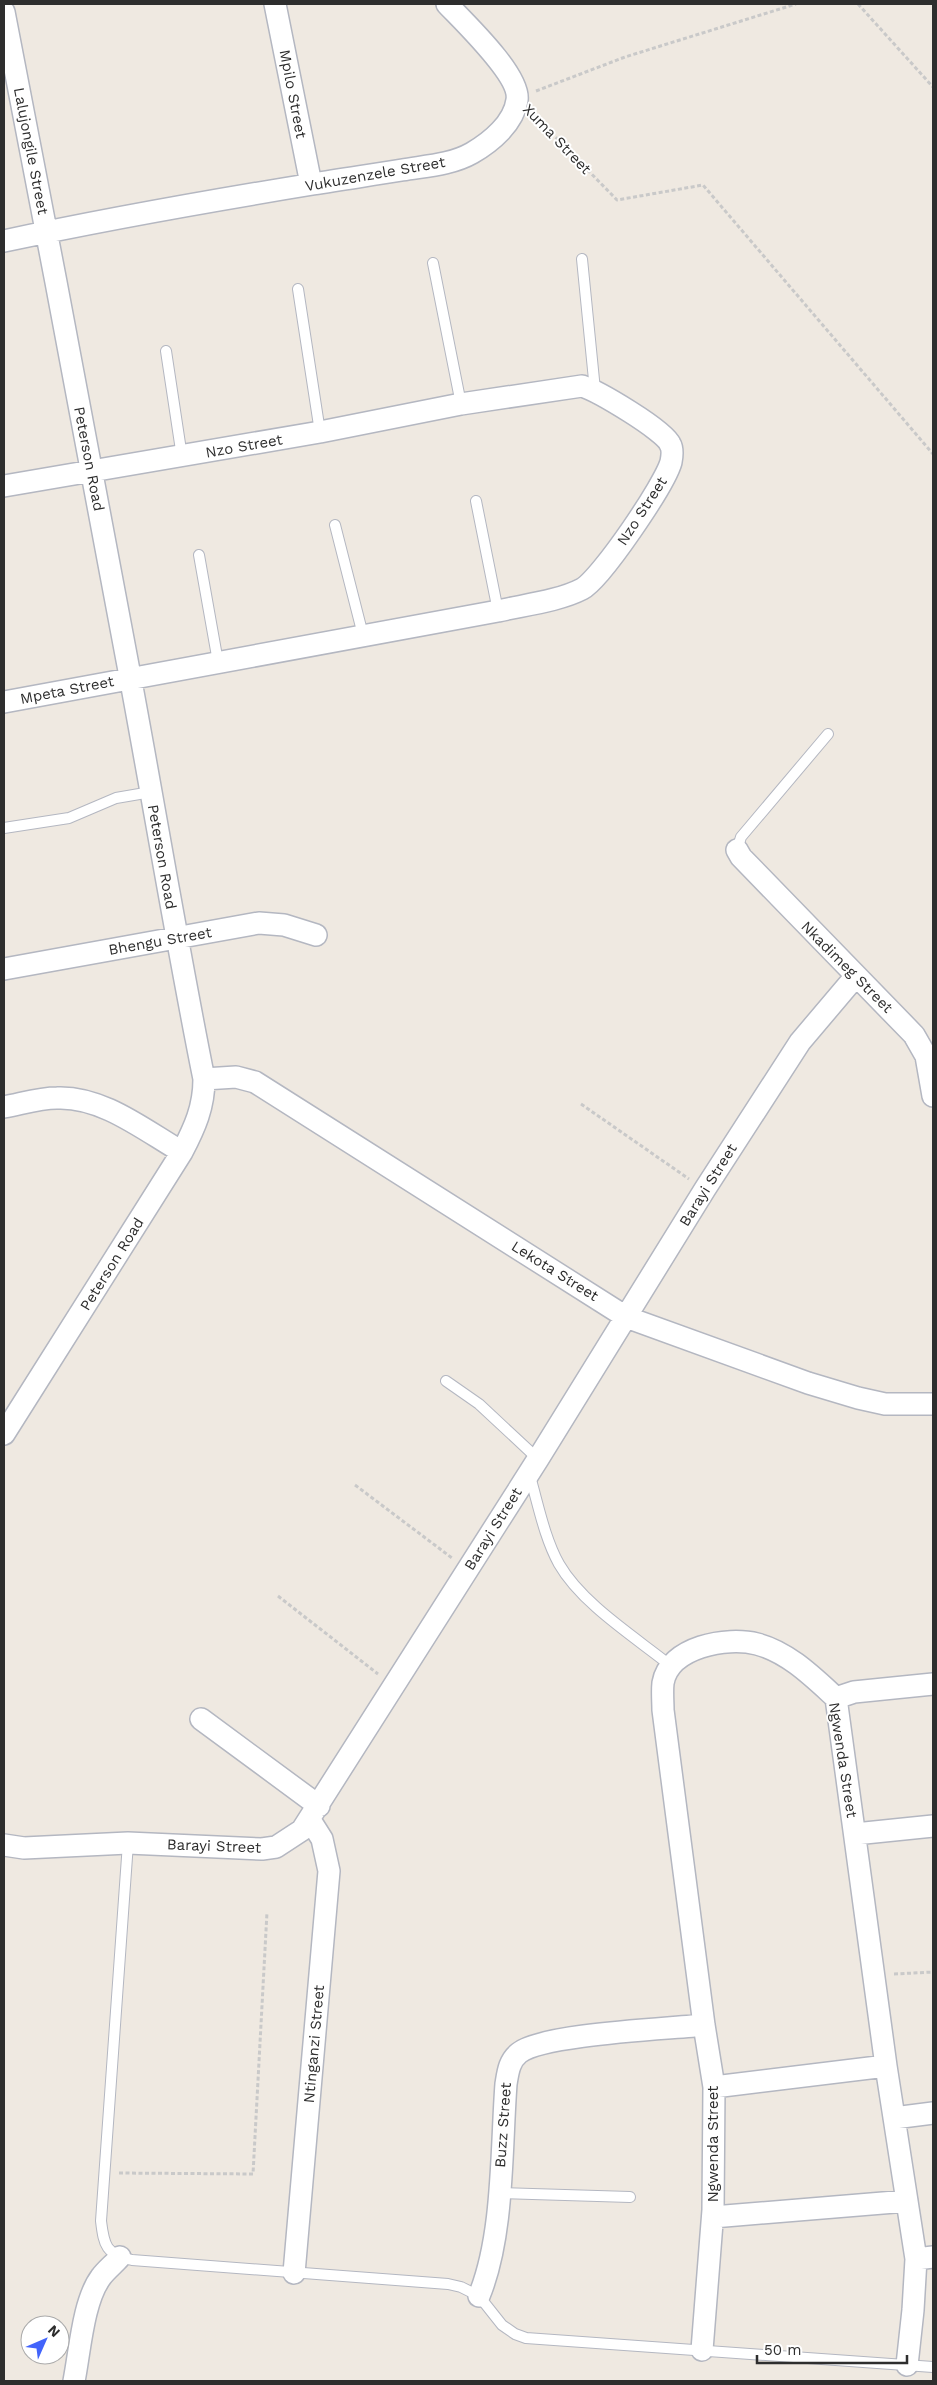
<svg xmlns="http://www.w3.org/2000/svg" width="937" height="2385" viewBox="0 0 937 2385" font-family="'Work Sans',sans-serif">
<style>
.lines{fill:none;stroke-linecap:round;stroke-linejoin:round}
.service-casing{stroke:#b4b7c1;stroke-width:12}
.minor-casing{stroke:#b4b7c1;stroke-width:24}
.path{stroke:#c9c9c9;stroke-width:3;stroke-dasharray:4 2.5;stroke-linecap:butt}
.service{stroke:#fff;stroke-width:10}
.minor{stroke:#fff;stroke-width:21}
.labels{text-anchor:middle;stroke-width:4;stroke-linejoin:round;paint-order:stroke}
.street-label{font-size:15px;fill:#2e2e2e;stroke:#fff}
</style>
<rect width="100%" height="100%" fill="#efe9e1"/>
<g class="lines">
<defs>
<path id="service" d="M582,259L595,390
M433,263L461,404
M298,289L320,432
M166,351L182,457
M476,501L498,611
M335,525L363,635
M199,555L218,662
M4,828L69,818L116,798L151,792
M737,850L741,837L828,734
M446,1381L479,1404L538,1459
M529,1473C538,1503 544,1537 559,1564C582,1604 635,1637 671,1666
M128,1843L101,2221C104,2246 106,2254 132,2260L448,2284L461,2287L479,2296L502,2325L515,2334L526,2338L933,2367
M498,2193L630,2197"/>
<path id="minor" d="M275,4L311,184
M4,12C47,233 89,455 130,676C155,810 177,945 204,1079C204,1107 195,1127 182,1152L4,1434
M4,241C106,219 209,201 313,184C342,179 372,175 402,170C425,166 451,165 472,153C491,142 514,123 517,100C521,76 464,22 447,4
M4,486L320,432L461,404L582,386C598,391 664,430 670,444C673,449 672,457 671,462C665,484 601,579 582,589C559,601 524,605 498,611L4,702
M737,850L741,857L914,1035L926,1056L933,1096
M4,969L259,923L284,925L316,935
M204,1079L236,1077L255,1082L626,1317L808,1383L858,1398L885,1404H933
M4,1107C21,1104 39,1098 57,1098C102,1096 144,1130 182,1152
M836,1698L854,1692L933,1684
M201,1719L319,1806
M855,1834L933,1826
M4,1845L24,1848L128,1843L262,1849L276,1847L302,1830L538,1459L705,1189L800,1042L855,977
M714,2087L886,2066
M894,2118L933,2113
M713,2217L907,2201
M916,2259L933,2257
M294,2273L329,1871L322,1839L310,1820
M479,2296C504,2235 501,2150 506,2084C508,2072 509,2061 519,2053C542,2034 668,2029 704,2025
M702,2350L713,2210L714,2087L704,2025L663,1710C663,1702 662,1692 663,1683C669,1647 727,1636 757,1644C788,1652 813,1677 836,1698L886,2066L916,2259L913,2310L907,2365
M74,2381C80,2351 83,2301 101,2277C106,2270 114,2264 120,2257"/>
</defs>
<use href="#service" class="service-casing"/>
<use href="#minor" class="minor-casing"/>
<path class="path" d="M858,4L933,87
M536,91L625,57L796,4
M533,114L617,200L703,185L933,454
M581,1104L689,1179
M355,1485L452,1558
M278,1596L378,1674
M894,1974L933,1972
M119,2173L253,2174L267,1912"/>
<use href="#service" class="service"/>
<use href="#minor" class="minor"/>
</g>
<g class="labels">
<g class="street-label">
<text transform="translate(293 94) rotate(79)" y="5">Mpilo Street</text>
<text transform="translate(557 139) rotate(46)" y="5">Xuma Street</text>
<text transform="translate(31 151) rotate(79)" y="5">Lalujongile Street</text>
<text transform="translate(375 174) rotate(-10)" y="5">Vukuzenzele Street</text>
<text transform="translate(244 446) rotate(-10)" y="5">Nzo Street</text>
<text transform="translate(89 459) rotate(79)" y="5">Peterson Road</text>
<text transform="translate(642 511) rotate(-57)" y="5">Nzo Street</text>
<text transform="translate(67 690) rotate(-11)" y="5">Mpeta Street</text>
<text transform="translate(162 857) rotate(80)" y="5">Peterson Road</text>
<text transform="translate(160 941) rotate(-10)" y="5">Bhengu Street</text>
<text transform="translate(847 967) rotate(45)" y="5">Nkadimeg Street</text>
<text transform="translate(708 1185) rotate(-58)" y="5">Barayi Street</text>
<text transform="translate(112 1264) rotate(-58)" y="5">Peterson Road</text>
<text transform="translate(555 1271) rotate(32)" y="5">Lekota Street</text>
<text transform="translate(493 1529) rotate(-58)" y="5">Barayi Street</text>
<text transform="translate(843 1760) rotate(81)" y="5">Ngwenda Street</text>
<text transform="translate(214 1846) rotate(2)" y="5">Barayi Street</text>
<text transform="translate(314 2044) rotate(-85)" y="5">Ntinganzi Street</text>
<text transform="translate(503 2125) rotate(-86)" y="5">Buzz Street</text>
<text transform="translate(713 2144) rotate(-90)" y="5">Ngwenda Street</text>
</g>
</g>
<rect width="937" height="2385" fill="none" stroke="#2e2e2e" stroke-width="10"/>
<g transform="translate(45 2340) rotate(45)"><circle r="24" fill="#ffffff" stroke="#ababab"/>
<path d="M0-4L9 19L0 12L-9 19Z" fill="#4264fb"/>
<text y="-8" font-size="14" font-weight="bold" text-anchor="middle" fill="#2e2e2e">N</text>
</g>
<path d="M757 2355v8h150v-8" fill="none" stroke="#2e2e2e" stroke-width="2.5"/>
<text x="764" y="2355" font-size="15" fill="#2e2e2e" stroke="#ffffff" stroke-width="4" paint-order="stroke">50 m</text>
</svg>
